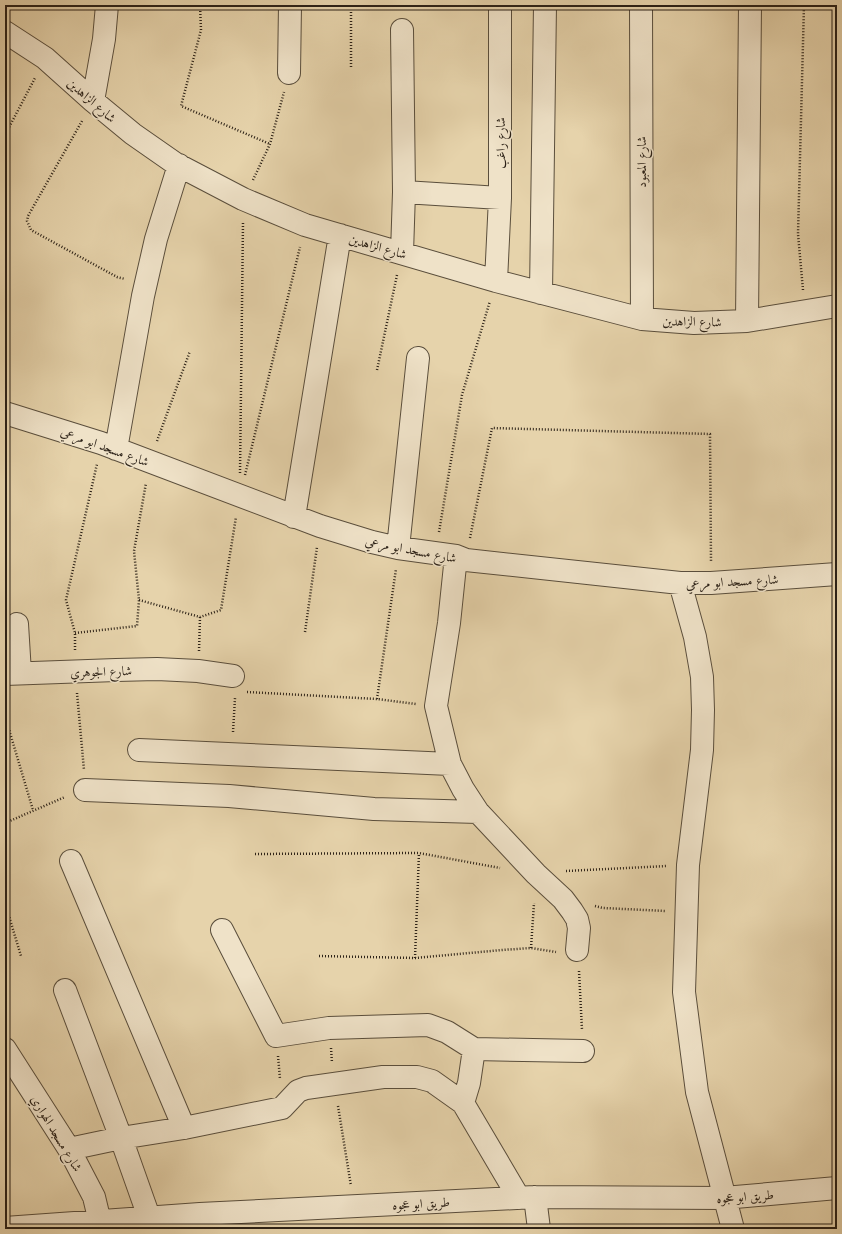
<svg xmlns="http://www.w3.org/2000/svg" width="842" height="1234" viewBox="0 0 842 1234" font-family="'Libre Caslon Text',Amiri,serif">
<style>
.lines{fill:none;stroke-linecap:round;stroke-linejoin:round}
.minor-casing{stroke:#5a4e3c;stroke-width:24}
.path{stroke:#2b2117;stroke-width:2.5;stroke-dasharray:1 2;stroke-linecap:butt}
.minor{stroke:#efe2c8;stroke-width:22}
.labels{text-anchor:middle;stroke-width:3;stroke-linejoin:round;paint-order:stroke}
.street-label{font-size:13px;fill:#2b2117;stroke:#efe2c8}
</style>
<rect width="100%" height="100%" fill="#e6d3ab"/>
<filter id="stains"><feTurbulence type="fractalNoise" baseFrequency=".005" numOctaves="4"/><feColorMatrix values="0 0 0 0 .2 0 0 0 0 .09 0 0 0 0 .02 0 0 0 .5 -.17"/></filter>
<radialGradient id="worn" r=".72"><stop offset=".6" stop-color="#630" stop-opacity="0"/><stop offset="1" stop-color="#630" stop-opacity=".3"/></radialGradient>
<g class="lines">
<defs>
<path id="minor" d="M641,5L642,319
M5,32L45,58L93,101L133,134L176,164L243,199L305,225L496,281L642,319L694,323L747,321L837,306
M289,73L290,5
M93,101L104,39L107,5
M404,192L500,198
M402,253L404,192L402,30
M496,281L500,198V5
M541,293L545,5
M747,321L750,5
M5,413L101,443L320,526L372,542L398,548L456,556L466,560L680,583H711L837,574
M116,449L143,296L156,239L179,165
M294,517L340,235
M398,548L418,358
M456,556L449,623L436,706L450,764L463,789L478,812L536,874L563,899L572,911L577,919L579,928L577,950
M680,583L695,637L702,677L703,710L702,750L688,865L684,992L697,1092L733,1229
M17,624L20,673
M5,674L116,670L157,669L198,671L233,676
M139,750L450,764
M85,790L229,796L374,809L478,812
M71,861L184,1128
M222,930L276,1036L329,1028L428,1025L447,1032L474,1049L583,1051
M65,990L121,1138L149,1217
M5,1049L69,1149L94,1197L100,1222
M463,1103L469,1083L474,1049
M69,1149L121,1138L184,1128L282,1108L298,1091L306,1088L383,1077H417L432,1081L463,1103L519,1198
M535,1197L539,1229
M5,1228L200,1214L535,1197L724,1198L837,1188"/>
</defs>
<use href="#minor" class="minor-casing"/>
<path class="path" d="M200,5L201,30L181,106L270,144
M351,67V5
M82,121L28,216L27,221L31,230L117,277L125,279
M5,135L35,78
M253,180L270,144L284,92
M803,290L798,234L804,5
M377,370L397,275
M157,441L190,351
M240,473L243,222
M245,475L300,247
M439,532L462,395L490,301
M470,538L492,428L710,434L711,561
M139,600L200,617L221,610L236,517
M305,632L317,547
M75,633L137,626L139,600L134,551L146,483
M75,650V633L66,600L97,464
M199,651L200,617
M247,692L377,699L416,704
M77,693L84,770
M377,699L396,569
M5,716L33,810
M233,732L235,698
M5,823L65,797
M255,854L419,853L500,868
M566,871L667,866
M5,903L21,956
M595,906L603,908L666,911
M531,948L534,903
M319,956L415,958L502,950L531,948L556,952
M415,958L419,853
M579,971L582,1030
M331,1048L332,1063
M278,1056L280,1079
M338,1106L351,1186"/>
<use href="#minor" class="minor"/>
</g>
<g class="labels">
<g class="street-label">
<text transform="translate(92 100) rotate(41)" y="5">شارع الزاهدين</text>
<text transform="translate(500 143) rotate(-90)" y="5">شارع راغب</text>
<text transform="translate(641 162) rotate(-90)" y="5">شارع المعبود</text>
<text transform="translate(378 246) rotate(16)" y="5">شارع الزاهدين</text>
<text transform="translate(692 321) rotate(1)" y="5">شارع الزاهدين</text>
<text transform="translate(105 446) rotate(20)" y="5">شارع مسجد ابو مرعي</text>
<text transform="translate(411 549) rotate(11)" y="5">شارع مسجد ابو مرعي</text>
<text transform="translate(732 581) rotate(-3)" y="5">شارع مسجد ابو مرعي</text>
<text transform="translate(101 671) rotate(-2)" y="5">شارع الجوهري</text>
<text transform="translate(57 1133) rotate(59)" y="5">شارع مسجد الهواري</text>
<text transform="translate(745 1196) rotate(-4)" y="5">طريق ابو عجوه</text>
<text transform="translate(421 1203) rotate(-3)" y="5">طريق ابو عجوه</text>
</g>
</g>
<rect width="842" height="1234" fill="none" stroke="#e6d3ab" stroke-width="20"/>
<rect x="6" y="6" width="830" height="1222" fill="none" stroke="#2b2117" stroke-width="2"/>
<rect x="10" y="10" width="822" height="1214" fill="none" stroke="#2b2117"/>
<rect width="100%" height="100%" filter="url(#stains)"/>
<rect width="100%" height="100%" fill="url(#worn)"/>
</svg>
